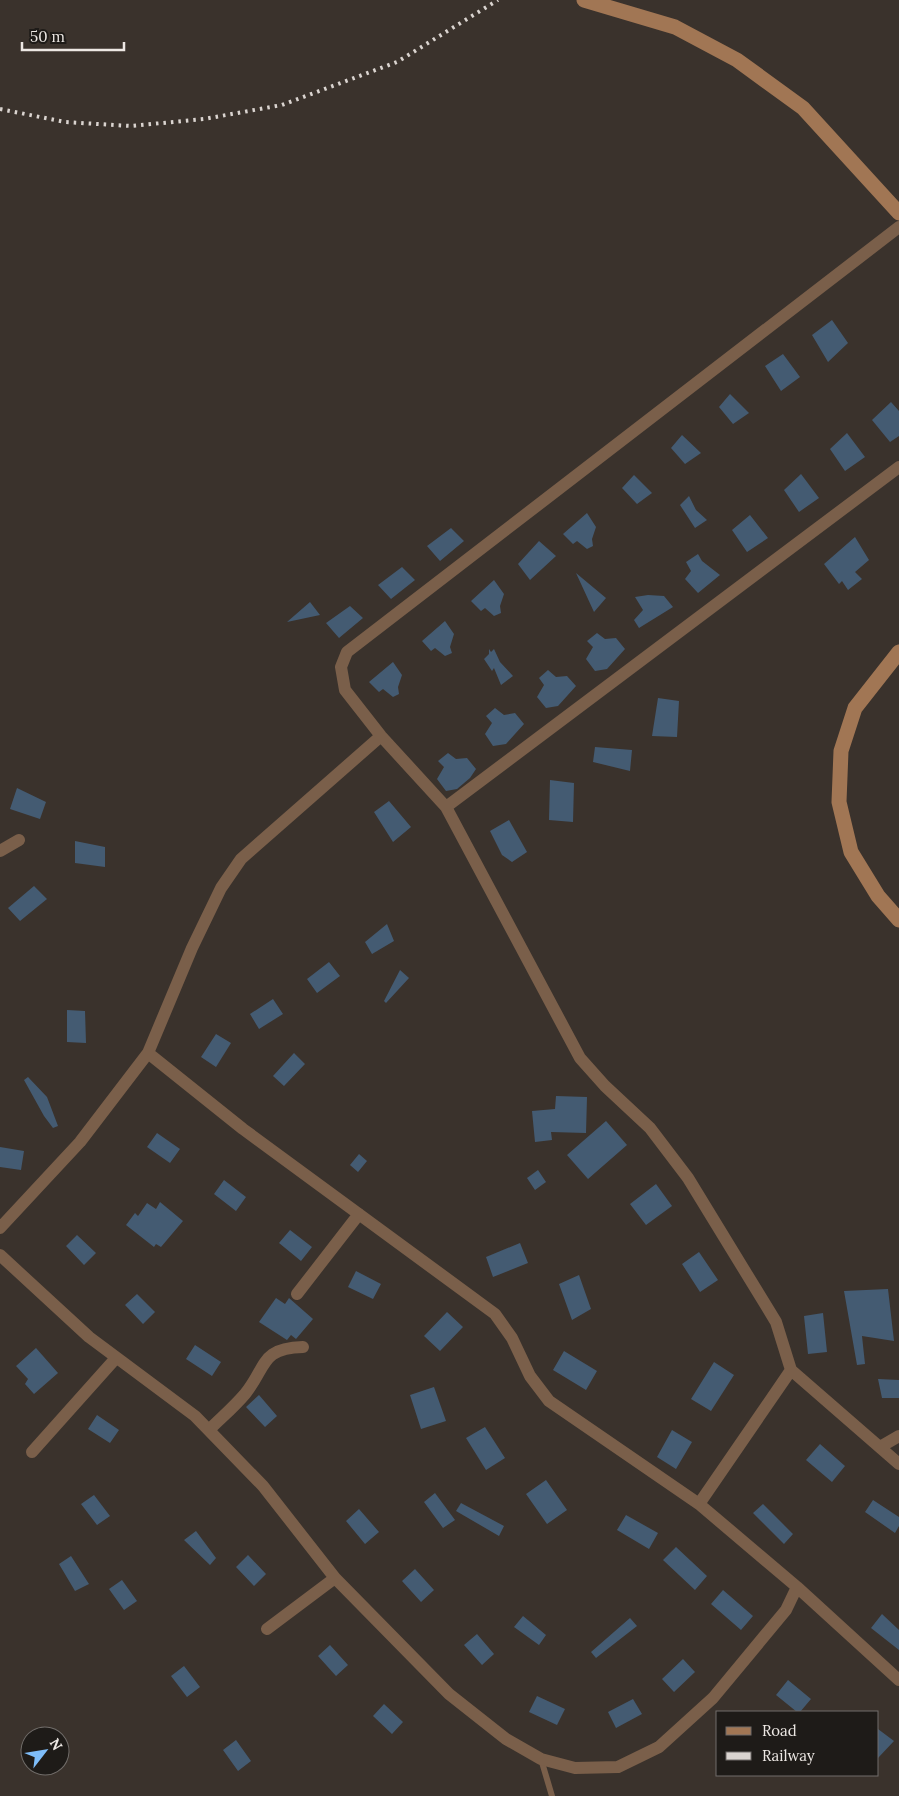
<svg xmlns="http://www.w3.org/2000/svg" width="899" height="1796" viewBox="0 0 899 1796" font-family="Lora,serif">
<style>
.building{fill:#445b72}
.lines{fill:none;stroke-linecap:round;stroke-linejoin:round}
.lane{stroke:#7a5f4a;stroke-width:6}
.street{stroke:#7a5f4a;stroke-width:12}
.secondary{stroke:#a17654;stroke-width:15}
.rail{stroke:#dad4d0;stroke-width:4;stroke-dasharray:2.5 5;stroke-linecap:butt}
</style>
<rect width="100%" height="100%" fill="#3a322c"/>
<path class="building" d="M832,320L848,343L828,362L812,335Z
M783,354L800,377L781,391L765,366Z
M730,394L749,413L733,424L719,407Z
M891,402L899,411V436L890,442L872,420Z
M847,433L865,457L845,471L830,449Z
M682,435L701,453L685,464L671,448Z
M801,474L819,498L799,512L784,490Z
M634,475L652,493L637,504L622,488Z
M689,496L696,510L707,520L695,528L680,505Z
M587,513L596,527L592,539L593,546L587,549L577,541L573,544L563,534Z
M750,515L768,538L747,552L732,530Z
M451,528L464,541L440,561L427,546Z
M855,537L869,560L855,572L862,579L848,590L842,581L839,584L824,564Z
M539,541L556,556L530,580L518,564Z
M698,554L702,561L720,575L698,593L685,579L691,571L686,562Z
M402,567L415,580L391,599L378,585Z
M576,573L606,598L594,612Z
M494,580L504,594L500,606L501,613L494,616L485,608L481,611L471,601Z
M648,595L664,596L673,607L639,628L634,620L643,610L635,597Z
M310,602L320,615L287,622Z
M350,606L363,618L339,638L326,623Z
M445,621L454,634L450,647L452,653L445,656L435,648L431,651L422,641Z
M597,633L605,639L616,638L625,649L607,669L595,671L586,659L593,647L587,641Z
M489,649L491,652L494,649L500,662L513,676L501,685L494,668L492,671L484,659L489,654Z
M393,662L402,675L398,687L399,694L393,697L383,689L379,692L369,682Z
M548,670L556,677L567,676L576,686L558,706L546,708L537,697L544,685L539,678Z
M658,698L679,701L677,737L652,736Z
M495,708L504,715L515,713L524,724L506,744L493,746L485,734L492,723L486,716Z
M595,747L632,750L630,771L593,762Z
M448,753L456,759L467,758L476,769L470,778L457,789L446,791L437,779L444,767L438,761Z
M550,780L574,783L573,822L549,820Z
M17,788L46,802L40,819L10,809Z
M389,801L411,827L393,842L374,812Z
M509,820L527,852L512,862L502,855L490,831Z
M75,841L105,847V867L75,863Z
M34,886L47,899L20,921L8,908Z
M387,924L394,941L372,954L365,942Z
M329,962L340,976L317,993L307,979Z
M400,970L409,978L386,1003L384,1001Z
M273,999L283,1014L259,1029L250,1014Z
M67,1010L85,1011L86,1043L67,1042Z
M216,1034L231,1043L216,1067L201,1057Z
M294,1053L305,1064L284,1086L273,1076Z
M28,1077L47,1097L58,1126L53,1128L44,1116L24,1080Z
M556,1096L587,1097L586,1133L551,1132L552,1140L535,1142L532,1111L555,1109Z
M606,1121L627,1145L588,1179L567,1155Z
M157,1133L180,1149L170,1163L147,1147Z
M0,1147L24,1151L21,1170L0,1167Z
M359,1154L367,1161L358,1172L350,1165Z
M538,1170L546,1182L535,1190L527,1178Z
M224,1180L246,1197L236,1211L214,1194Z
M656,1184L672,1206L646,1225L630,1204Z
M160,1202L183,1221L161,1247L156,1244L154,1247L126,1225L135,1213L138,1216L147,1203L156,1209Z
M290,1230L312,1247L301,1261L279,1243Z
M77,1235L96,1253L84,1265L66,1246Z
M520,1243L528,1263L493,1277L486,1257Z
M699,1252L718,1280L700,1292L682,1264Z
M356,1271L381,1284L373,1299L348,1287Z
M579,1275L591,1309L572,1320L559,1284Z
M888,1289L894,1341L862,1336L865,1364L857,1365L844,1291Z
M137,1294L155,1312L143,1324L125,1305Z
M276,1298L285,1304L289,1298L313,1319L296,1339L291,1335L287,1340L259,1322Z
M447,1312L463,1327L440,1351L424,1336Z
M823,1313L827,1352L808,1354L804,1316Z
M195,1345L221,1362L212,1376L186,1359Z
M36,1348L58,1373L34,1394L25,1384L28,1379L16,1366Z
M564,1351L597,1371L586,1390L553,1370Z
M714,1362L734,1375L711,1411L691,1399Z
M878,1379L899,1380V1398H882Z
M434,1387L446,1421L421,1429L410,1395Z
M259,1395L277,1416L265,1427L246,1407Z
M97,1415L119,1430L110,1443L88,1429Z
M485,1427L505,1458L486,1470L466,1438Z
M672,1430L692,1442L676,1469L657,1457Z
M820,1444L845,1466L832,1482L806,1460Z
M546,1480L567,1510L547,1524L526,1494Z
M435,1493L455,1520L443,1528L424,1502Z
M94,1495L110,1516L97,1525L81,1504Z
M873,1500L899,1517V1526L895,1533L865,1512Z
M461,1503L504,1526L499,1536L456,1511Z
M763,1504L793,1534L784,1544L753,1513Z
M359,1509L379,1532L365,1544L346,1521Z
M626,1515L658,1533L649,1549L617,1530Z
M196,1531L216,1558L210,1565L184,1540Z
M676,1547L707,1576L695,1590L663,1560Z
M248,1555L266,1574L254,1586L236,1567Z
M71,1556L89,1584L75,1591L59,1564Z
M415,1569L434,1590L421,1602L402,1581Z
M122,1580L137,1601L124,1610L109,1589Z
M723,1590L753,1616L741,1630L711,1604Z
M882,1614L899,1630V1650L871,1628Z
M523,1616L546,1635L539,1645L514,1627Z
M630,1618L637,1626L596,1658L591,1652Z
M477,1634L494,1654L482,1665L464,1645Z
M330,1645L348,1665L336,1676L318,1656Z
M683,1659L695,1672L674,1692L662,1679Z
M184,1666L200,1687L187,1697L171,1676Z
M788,1680L811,1699L800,1712H797L776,1695Z
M537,1696L565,1709L557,1725L529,1712Z
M633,1699L642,1714L616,1728L608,1712Z
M384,1704L403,1722L392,1734L373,1716Z
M878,1729L894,1741L878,1758Z
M236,1740L251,1761L238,1771L223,1750Z"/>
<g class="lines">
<path class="lane" d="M541,1759L552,1796"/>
<path class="street" d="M899,227L347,652L341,667L345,690L381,736L446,807L899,467
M446,807L580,1058L605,1086L650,1128L688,1178L776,1322L791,1370L899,1464
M0,851L19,840
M148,1053L243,1129L495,1314L512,1338L530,1376L549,1401L699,1504L797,1587L899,1680
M0,1228L80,1142L148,1053L192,948L221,888L241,859L381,736
M0,1255L89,1337L195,1416L263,1486L335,1578L449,1694L506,1739L541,1759L575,1768L618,1767L659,1747L713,1698L786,1610L797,1587
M297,1294L359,1214
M209,1430C221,1418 234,1407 245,1394C267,1367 260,1348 303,1347
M880,1447L899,1436
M32,1452L116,1358
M699,1504L791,1370
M267,1629L335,1578"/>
<path class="secondary" d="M584,0L675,27L737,60L803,108L899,213
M899,652L855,708L841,751L839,802L851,852L878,896L899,920"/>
<path class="rail" d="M0,109L65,122L131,126L204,119L282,105L397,62L498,0"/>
</g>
<rect x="716" y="1711" width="162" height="65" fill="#1e1b18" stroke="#716d6a"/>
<rect x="726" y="1727" width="25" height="8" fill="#a17654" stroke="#716d6a"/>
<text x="762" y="1736" font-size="15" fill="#ede8e4">Road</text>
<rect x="726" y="1752" width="25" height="8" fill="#dad4d0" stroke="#716d6a"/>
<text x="762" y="1761" font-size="15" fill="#ede8e4">Railway</text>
<g transform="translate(45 1751) rotate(59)"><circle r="24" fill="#1e1b18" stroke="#716d6a"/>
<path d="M0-4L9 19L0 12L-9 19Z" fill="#7ebdf9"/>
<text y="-8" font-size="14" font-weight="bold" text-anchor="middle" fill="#ede8e4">N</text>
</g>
<path d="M22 42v8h102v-8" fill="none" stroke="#ede8e4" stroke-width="2.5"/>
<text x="30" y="42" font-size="15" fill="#ede8e4" stroke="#1e1b18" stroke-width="4" paint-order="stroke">50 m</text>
</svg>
